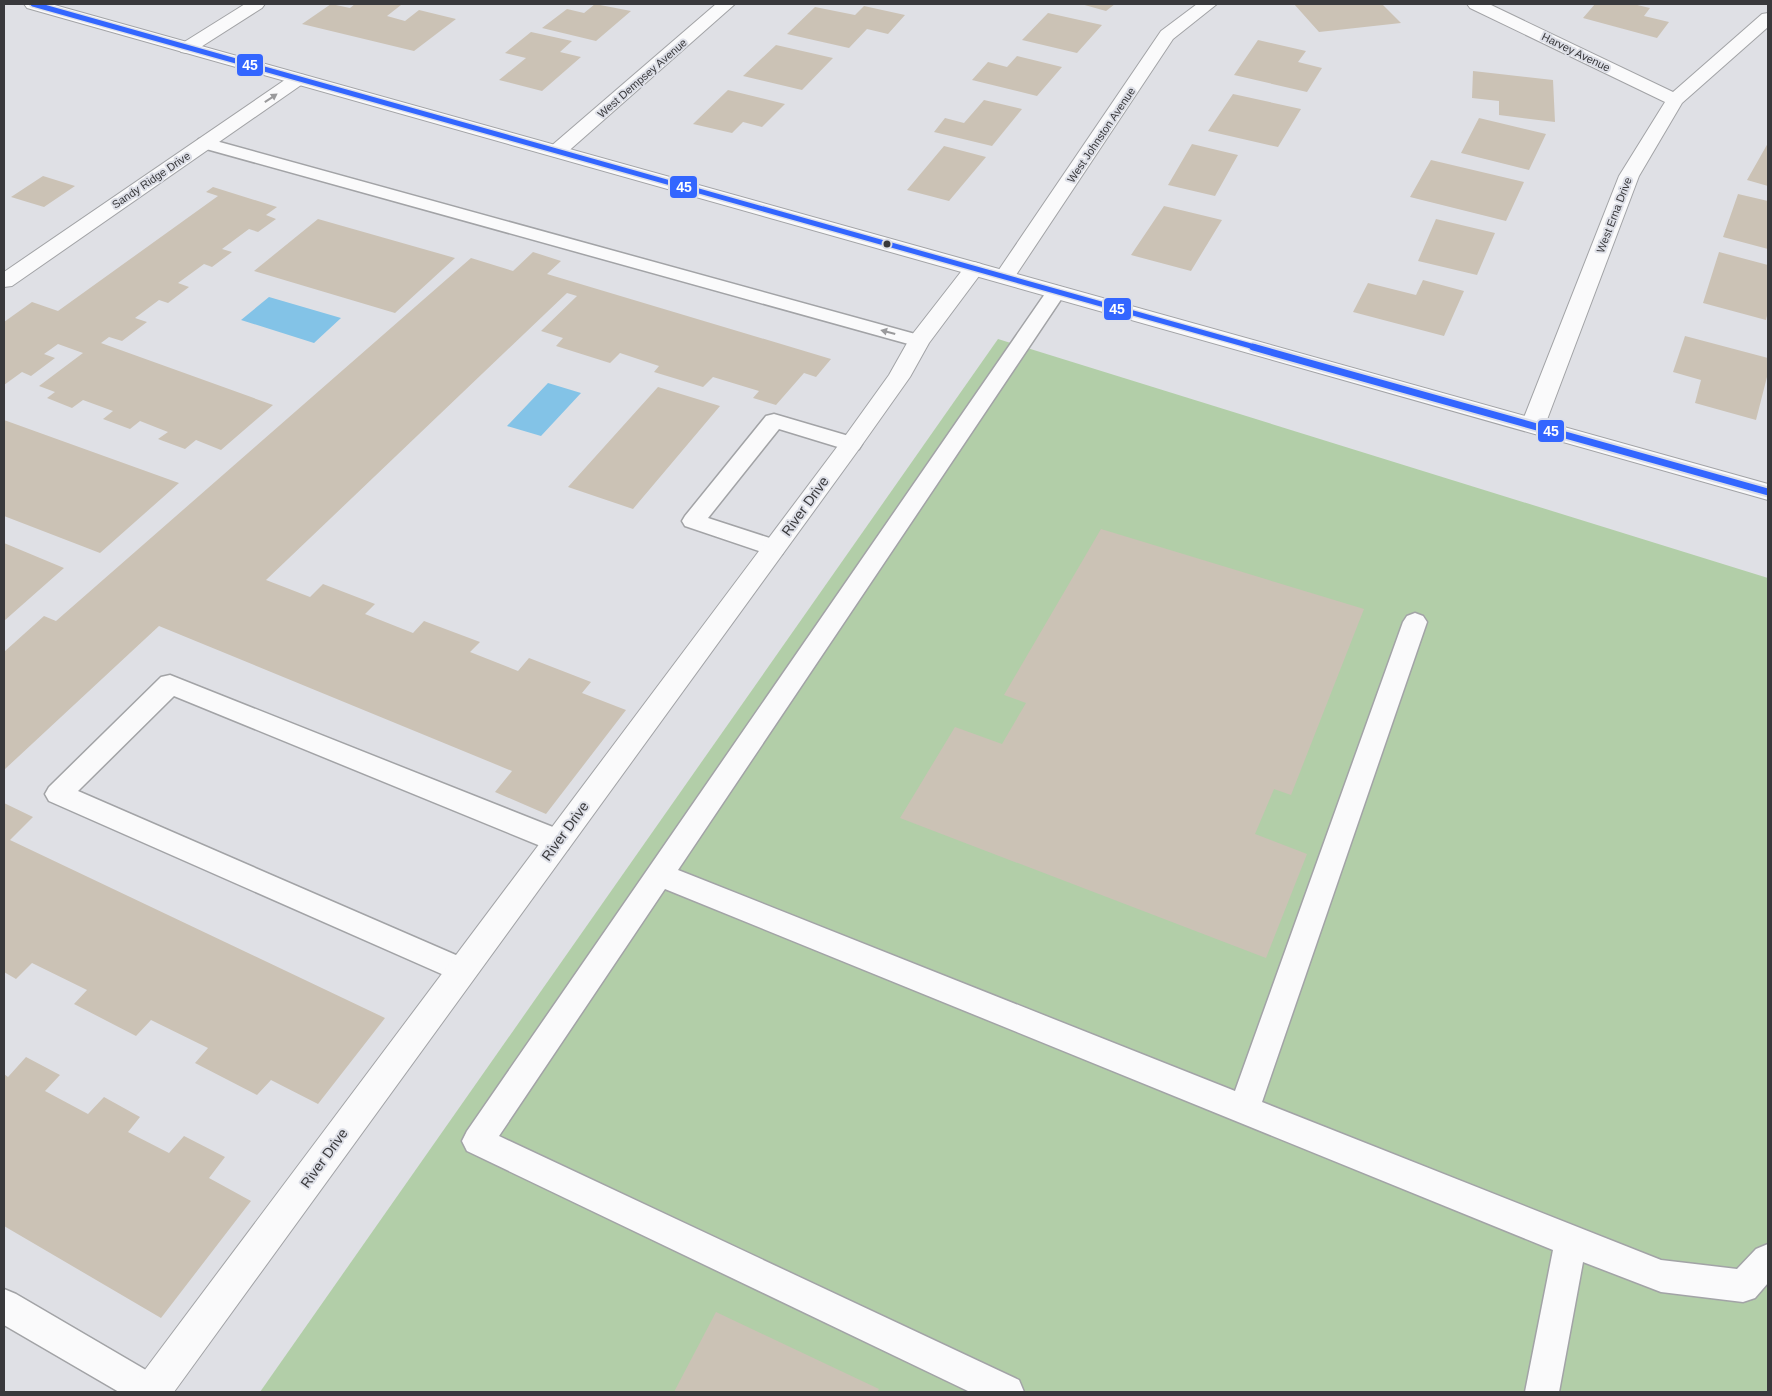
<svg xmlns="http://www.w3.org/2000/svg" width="1772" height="1396" viewBox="0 0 1772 1396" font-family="Helvetica,sans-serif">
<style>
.green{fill:#b2cea8}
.water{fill:#83c3e7}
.building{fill:#cbc2b5}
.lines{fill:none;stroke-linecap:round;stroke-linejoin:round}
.lane-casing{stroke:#a2a3a6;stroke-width:3}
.street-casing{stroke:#a2a3a6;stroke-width:2}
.secondary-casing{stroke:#a2a3a6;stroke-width:2}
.lane{fill:#fafafb;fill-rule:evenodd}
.street{fill:#fafafb;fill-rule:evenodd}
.secondary{fill:#fafafb;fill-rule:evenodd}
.bus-1-far1-casing{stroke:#dddfe7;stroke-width:8}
.bus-1-casing{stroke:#dddfe7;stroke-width:11}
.bus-1-far1{stroke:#36f;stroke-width:5}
.bus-1{stroke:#36f;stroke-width:7}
.oneway{fill:#9a9a9c}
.bus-dot{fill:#39393c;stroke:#dddfe7;stroke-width:2}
.labels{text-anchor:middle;stroke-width:4;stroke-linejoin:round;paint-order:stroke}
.far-street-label{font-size:11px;fill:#39393c;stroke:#dddfe7}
.street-label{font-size:14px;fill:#39393c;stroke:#dddfe7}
.line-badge{stroke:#dddfe7;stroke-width:2}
.badge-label{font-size:14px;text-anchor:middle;font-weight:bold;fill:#fff}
</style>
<rect width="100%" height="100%" fill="#dfe0e5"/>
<path class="green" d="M998,339L1768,578V1392H260Z"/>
<path class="water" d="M269,297L341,318L314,343L241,320Z
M548,383L581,393L541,436L507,426Z"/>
<path class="building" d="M331,4L350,8L355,4L401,5L387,16L405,21L419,10L456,19L414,51L302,24Z
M595,4L631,11L596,41L542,28L567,9L584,13Z
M1081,4H1115L1106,11Z
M1294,4H1382L1401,23L1319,32Z
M1595,4H1633L1650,8L1644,16L1669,22L1657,38L1583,18Z
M864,6L905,15L888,34L867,29L849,48L787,34L815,7L855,15Z
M1048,13L1102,25L1077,53L1022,40Z
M531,32L572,41L560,52L581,57L542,91L499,80L526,58L505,53Z
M1258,40L1306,51L1298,62L1322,68L1307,92L1234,75Z
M776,45L833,58L802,90L743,76Z
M1017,56L1062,67L1037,96L972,80L988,62L1007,67Z
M1473,71L1553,80L1555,122L1499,115V101L1472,98Z
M728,90L785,104L762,127L743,122L732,133L693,124Z
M1233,94L1301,109L1278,147L1208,131Z
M984,100L1022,109L992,146L934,132L945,118L964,123Z
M1479,118L1546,134L1529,170L1461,153Z
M1768,143V186L1747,180Z
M1192,144L1238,155L1215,196L1168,185Z
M944,146L986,157L949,201L907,190Z
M1431,160L1524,182L1506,221L1410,197Z
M43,176L75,186L44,207L11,197Z
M213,187L277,207L266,215L276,219L258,232L249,229L222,249L232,252L212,267L204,264L178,283L189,287L168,303L159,300L135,318L147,322L122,341L109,337L101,343L273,405L221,450L196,440L185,449L158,439L168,432L140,421L130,429L103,419L113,411L83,400L72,408L47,398L55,392L39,386L83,353L58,344L44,354L55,358L31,376L22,372L4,385V322L32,302L58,311L218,196L206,192Z
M1738,194L1768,201V249L1723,237Z
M1164,206L1222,220L1191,271L1131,255Z
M318,219L455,258L395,313L254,271Z
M1436,219L1495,233L1477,275L1418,261Z
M533,252L561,261L547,274L831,359L816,377L804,373L776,405L753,398L759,391L713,377L703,387L654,372L659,366L620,353L610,363L556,346L563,338L541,331L577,296L567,293L266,580L310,597L323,584L375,604L365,614L413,633L424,621L480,642L470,652L518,671L529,658L591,682L582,693L626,710L546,814L495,792L512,771L159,626L4,770V652L44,616L56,621L471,258L513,271Z
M1719,252L1768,265V311L1766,320L1703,303Z
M1423,280L1464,291L1444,336L1353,312L1368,283L1416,295Z
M1685,336L1768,358V373L1756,420L1695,403L1701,380L1673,372Z
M658,387L720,406L633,509L568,487Z
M4,420L179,483L100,553L4,516Z
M1101,529L1364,609L1291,795L1274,789L1255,834L1307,854L1266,958L900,818L955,727L1002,744L1026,703L1004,695Z
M4,543L64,568L4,621Z
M4,803L33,817L10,840L385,1018L318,1104L271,1080L257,1095L195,1063L208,1048L151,1020L136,1036L74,1004L87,990L32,963L16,979L4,972Z
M26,1057L60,1075L45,1091L88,1114L104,1097L140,1117L128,1132L169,1153L184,1136L225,1157L209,1178L251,1201L161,1318L4,1226V1074L8,1077Z
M716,1312L879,1389L877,1392H674Z"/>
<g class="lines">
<defs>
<path id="lane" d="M205,138L926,337L929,341L926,345L919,347L912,345L199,147L196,143L199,139Z
M1056,286L1063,288L1066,292L678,870L1235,1091L1403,622L1407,616L1415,613L1423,616L1427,622L1262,1102L1661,1260L1737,1269L1756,1249L1768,1244V1283L1755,1298L1743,1302L1661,1292L1583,1262L1559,1392H1525L1553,1250L665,889L499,1136L1019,1380L1024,1392H970L467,1151L462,1141L467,1131L1049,288Z
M774,414L859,439L862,444L859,449L851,451L779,429L708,518L782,542L785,548L782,554L774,556L685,526L682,521L685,516L766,416Z
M170,675L568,833L571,841L568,849L558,852L548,849L174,696L78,791L472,962L476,971L472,980L462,983L49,801L45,794L49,787L161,677Z
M4,1289L16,1294L163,1380L168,1392H119L4,1325Z"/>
<path id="street" d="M245,4H265L262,8L193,52L187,53L181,52L178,48L181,44Z
M716,4H735L564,155L557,157L550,155L547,151L550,147Z
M1197,4H1217L1173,39L1012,281L1005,283L998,281L994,277L1161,31Z
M1467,4H1489L1673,92L1762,14L1768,13V27L1682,103L1639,176L1545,425L1541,430L1533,433L1525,430L1521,425L1619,176L1665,102L1470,8Z
M298,74L304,75L307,79L304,83L12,286L4,287V272L292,75Z
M974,262L981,264L985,268L929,343L910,377L859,449L174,1392H132L138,1379L843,439L889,375L911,336L967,264Z"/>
<path id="secondary" d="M24,4H51L1768,484V500L27,8Z"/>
</defs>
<use href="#lane" class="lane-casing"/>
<use href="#street" class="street-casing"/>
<use href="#secondary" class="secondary-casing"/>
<use href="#lane" class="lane"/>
<use href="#street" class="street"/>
<use href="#secondary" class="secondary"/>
<defs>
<path id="bus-1-far1" d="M33,4L1258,348"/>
<path id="bus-1" d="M1253,347L1768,492"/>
</defs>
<use href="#bus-1-far1" class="bus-1-far1-casing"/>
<use href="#bus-1" class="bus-1-casing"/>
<use href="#bus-1-far1" class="bus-1-far1"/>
<use href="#bus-1" class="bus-1"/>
</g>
<defs><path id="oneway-solid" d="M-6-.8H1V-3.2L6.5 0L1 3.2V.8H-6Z" transform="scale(1.25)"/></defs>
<g class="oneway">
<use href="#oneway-solid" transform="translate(271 98) rotate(-34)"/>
<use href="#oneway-solid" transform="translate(888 332) rotate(-165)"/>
</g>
<circle class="bus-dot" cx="887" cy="244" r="4.5"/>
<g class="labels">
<g class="far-street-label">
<text transform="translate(1576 52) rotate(26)" y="4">Harvey Avenue</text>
<text transform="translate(642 78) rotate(-41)" y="4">West Dempsey Avenue</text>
<text transform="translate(1101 135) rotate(-56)" y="4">West Johnston Avenue</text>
<text transform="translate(151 180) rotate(-34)" y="4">Sandy Ridge Drive</text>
<text transform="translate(1614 215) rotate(-69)" y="4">West Erna Drive</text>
</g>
<g class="street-label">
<text transform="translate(805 506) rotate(-54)" y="5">River Drive</text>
<text transform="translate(565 831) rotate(-54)" y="5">River Drive</text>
<text transform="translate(324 1158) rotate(-54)" y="5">River Drive</text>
</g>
</g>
<g class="line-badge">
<rect x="236" y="53" width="28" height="24" rx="5" fill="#36f"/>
<rect x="669" y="175" width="29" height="24" rx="5" fill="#36f"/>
<rect x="1103" y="297" width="29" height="24" rx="5" fill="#36f"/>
<rect x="1537" y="419" width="28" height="24" rx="5" fill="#36f"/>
</g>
<g class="badge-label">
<text x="250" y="70">45</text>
<text x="684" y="192">45</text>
<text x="1117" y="314">45</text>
<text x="1551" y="436">45</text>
</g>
<rect width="1772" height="1396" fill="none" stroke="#39393c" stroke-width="10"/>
</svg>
